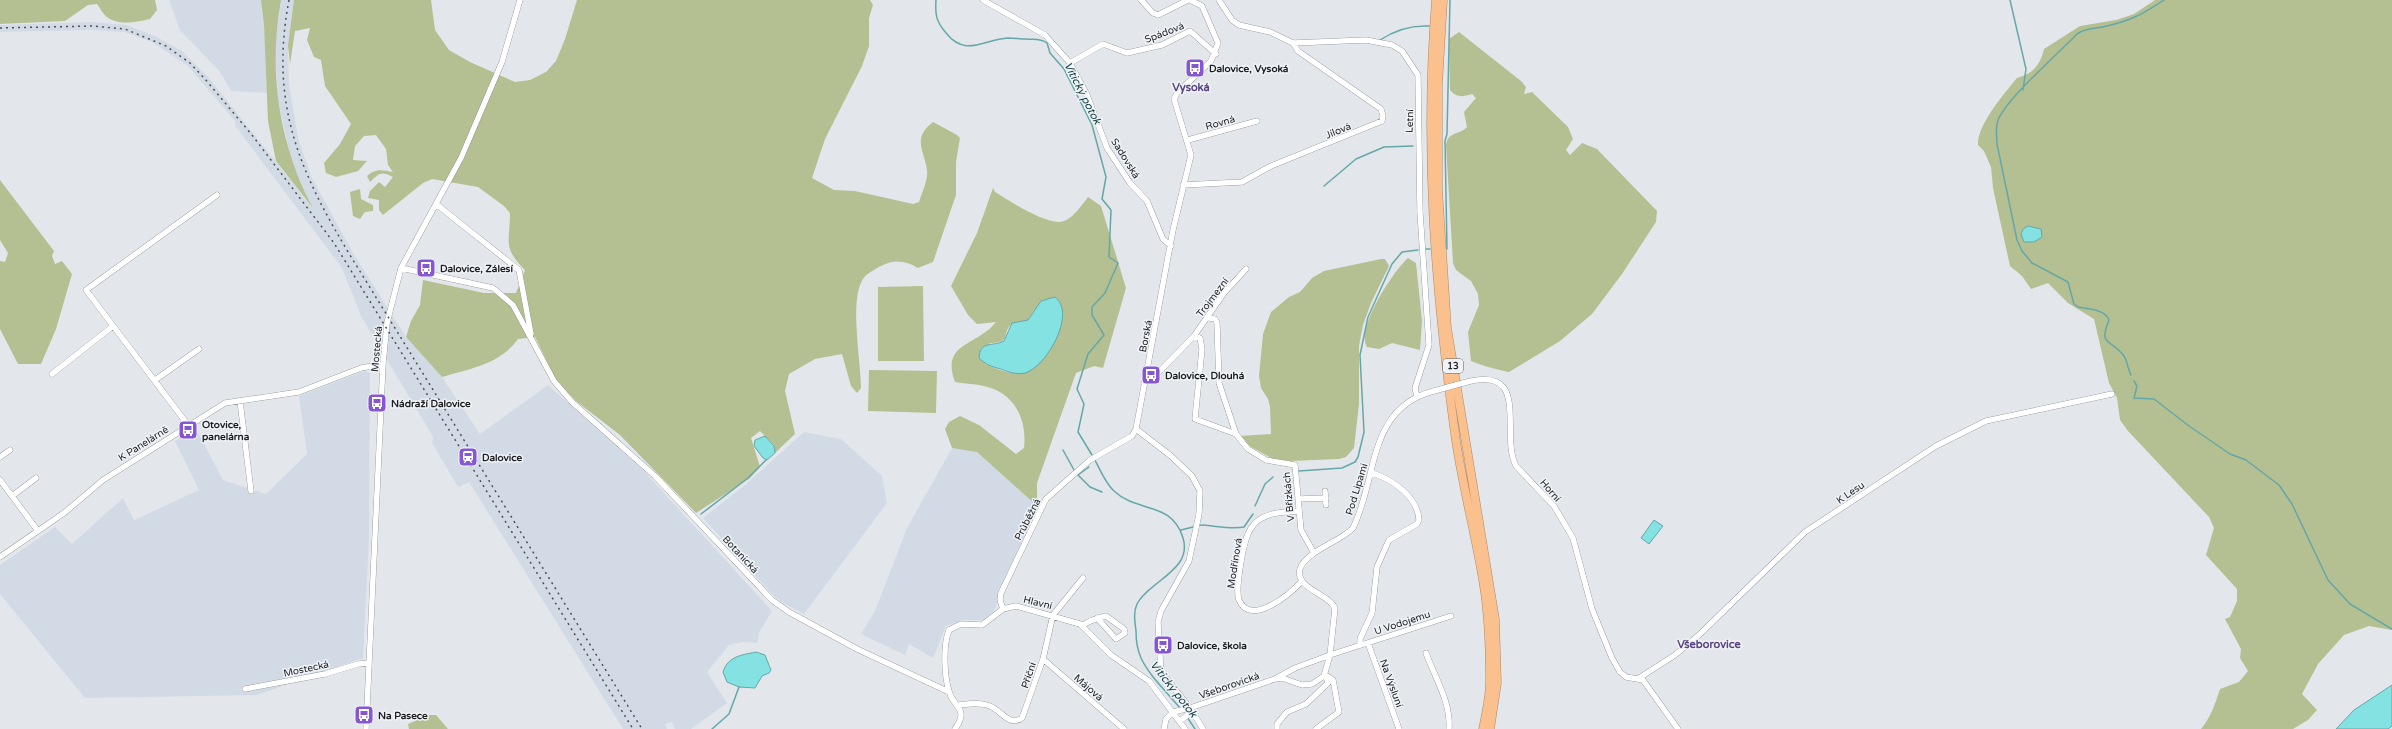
<svg xmlns="http://www.w3.org/2000/svg" width="2392" height="729" viewBox="0 0 2392 729" font-family="'Varela Round',sans-serif">
<style>
.built{fill:#d2dbe5}
.green{fill:#b4c091;fill-rule:evenodd}
.water{fill:#84e2e2;stroke:#65a7a8}
.lines{fill:none;stroke-linecap:round;stroke-linejoin:round}
.stream{stroke:#65a7a8;stroke-width:1.5}
.minor-casing{stroke:#75797d;stroke-width:6}
.highway-casing{stroke:#ad8767;stroke-width:9}
.minor{stroke:#fff;stroke-width:5.5}
.highway{stroke:#fac08d;stroke-width:8}
.rail{stroke:#4e4f52;stroke-width:1.5;stroke-dasharray:2 4;stroke-linecap:butt}
.minor-bridge-casing{stroke:#75797d;stroke-width:6;stroke-linecap:butt}
.minor-bridge{stroke:#fff;stroke-width:5.5}
.labels{text-anchor:middle;stroke-width:3;stroke-linejoin:round;paint-order:stroke}
.shield{fill:#f0f4f9;stroke:#5c5e61;stroke-width:1}
.shield-label{font-size:9px;font-weight:bold;fill:#1d1e20}
.street-label{font-size:10px;fill:#1d1e20;stroke:#f0f4f9}
.poi-label{font-size:10px;font-weight:bold;fill:#1d1e20;stroke:#f0f4f9;text-anchor:start}
.neighbourhood-label{font-size:11px;font-weight:bold;fill:#58427f;stroke:#f0f4f9}
.water-label{font-size:11px;font-style:italic;fill:#154141;stroke:#f0f4f9}
</style>
<rect width="100%" height="100%" fill="#e3e7eb"/>
<path class="built" d="M169,0H261L264,25L267,93L231,91L220,72L180,30Z
M281,0H294L288,45L289,84L298,138L311,176L353,253L406,337L442,377L480,434L548,385L642,469L772,611L759,633L757,643L743,642L729,645L707,672L727,703L691,729H675L672,722L665,724L667,729H623L469,482L458,487L432,443L433,437L361,316L342,268L236,127L235,121L188,66L152,42L124,32L92,30L0,32V25L92,22L126,25L155,36L182,51L208,77L311,206L290,156L278,100L275,45Z
M364,371L370,373L369,539L363,658L257,695L85,698L0,594V565L55,527L72,544L123,498L134,520L199,490L175,441L196,428L223,480L266,494L307,454L299,396Z
M804,432L841,439L882,476L887,503L804,614L780,601L772,594L703,518L745,485Z
M952,448L976,451L1037,506L994,611L984,620H965L946,626L933,658L909,644L905,655L861,634L875,611L907,528Z"/>
<path class="green" d="M0,0H155L157,10L150,19C138,22 118,26 107,17C103,14 100,8 97,4L88,5L65,21L0,24Z
M261,0H281C268,72 279,144 313,208L276,161L268,121L264,25Z
M294,0H431L435,30L449,50L470,62L515,82L530,80L546,72L556,61L565,39L577,0H870L873,5L869,18V46L862,66L825,139L812,178L834,190L855,191L913,204L919,202C922,192 928,181 927,171C925,151 911,139 933,122L957,135L960,138L956,162V195L933,262L918,268C907,261 895,259 883,265C877,268 867,273 863,279C849,300 861,361 861,388L857,393L851,386L842,354L815,359L789,374L785,391L795,434L775,453L774,445L760,431L751,438L760,467L750,478L696,513L620,435L576,401L556,380L535,337L518,339C499,365 471,368 442,377L406,337L411,321L420,305L423,280L484,293H516L525,270C502,247 510,242 510,213L504,206L478,187L432,179L423,183L383,215L379,210V200L368,198L370,191L379,182L385,187L393,177C381,170 378,174 370,182L367,176C376,168 382,170 393,172L388,165L386,149L376,135L364,136L355,146L353,160L367,161L358,171L336,177L326,173L324,163L340,144L351,124L325,86L321,60L314,57L307,40L310,28L295,31L290,64L288,45Z
M2155,0H2392V630L2369,626L2344,635L2318,664L2302,694L2317,710L2308,720L2293,729H2201C2211,717 2215,704 2220,689L2239,682L2248,671L2240,658L2241,649L2225,619L2230,617L2237,601V589L2206,555L2214,528L2209,517L2128,431L2120,420L2117,398L2109,383L2094,319L2068,303L2048,283L2031,289L2022,276L2010,266L1993,188L1991,167L1984,151L1978,145C1977,125 2004,94 2017,78C2033,74 2040,65 2044,49L2080,26L2116,20L2134,14Z
M1459,32L1521,81L1526,87L1524,94L1532,92L1568,127L1573,139L1566,150L1570,155L1582,143L1597,149L1657,211L1656,222L1622,274L1592,314L1560,341L1509,372C1501,371 1477,364 1471,361L1468,332L1479,305L1478,294L1471,281L1456,270L1453,263L1446,145C1448,131 1460,135 1467,127L1464,112L1476,98L1472,94C1462,97 1457,98 1450,90L1449,39Z
M0,180L54,251L52,256L55,264L62,261L72,274L56,329L41,364H18L0,329V261L5,262L8,253L0,240Z
M993,188L995,192C1010,201 1048,227 1064,221C1074,217 1082,205 1088,197L1101,206L1126,288L1103,368L1094,366L1076,373L1037,483V506L977,452L952,448L945,429L949,422L960,416L979,425L1016,454L1024,448C1027,423 1017,397 991,388C980,384 966,384 955,382C940,342 978,346 996,322L977,324L968,315L951,286L977,233ZM1034,310L1063,312C1061,329 1056,340 1045,354C1026,380 1011,376 984,363L990,343C1012,343 1001,334 1012,323L1028,320Z
M360,189L361,199L373,205V211L365,212L360,219L353,216L350,192Z
M1408,258L1416,263L1422,321L1420,350L1392,343L1379,349L1367,347C1355,329 1394,270 1408,258Z
M1381,259H1385L1389,266L1371,303L1363,325L1359,346V404L1354,448L1346,457L1339,459L1290,461L1273,459L1246,444L1239,436L1271,434L1270,407L1268,399L1261,388L1259,376L1263,334L1271,312L1289,297L1300,292L1312,278L1324,271Z
M923,286L924,361H878V287Z
M869,370L937,371L936,413L868,411Z
M429,715H436L448,729H409L408,724Z"/>
<path class="water" d="M2028,226L2041,229L2042,237L2034,242H2024L2021,234L2023,229Z
M1055,297C1077,314 1046,367 1025,373C1017,375 1008,372 1001,369C992,367 985,364 979,358C980,340 993,347 1004,341L1012,323L1028,320L1041,301Z
M765,436L774,446L775,453L767,460L763,458L754,446L755,440Z
M1654,520L1663,526L1649,544L1641,538Z
M756,652L765,655L771,670L769,673L762,676L755,688L739,687L727,682L723,672C728,656 742,655 756,652Z
M2392,685V726L2388,729H2336L2354,710Z"/>
<g class="lines">
<path class="stream" d="M936,0C935,15 936,21 946,33C966,58 984,39 1008,38C1014,38 1020,39 1026,39C1034,40 1040,38 1047,43L1050,53L1064,69L1092,125L1106,177L1102,199L1111,210L1109,257L1118,263L1105,293L1092,307V315L1104,335L1088,354L1077,389L1084,404L1078,432L1092,455
M2010,0L2026,69L2023,90
M1380,40C1395,30 1411,25 1429,26
M1324,186L1356,159L1384,147L1413,146
M1426,249H1430
M1447,249L1445,141L1447,134L1450,0
M2131,375C2128,369 2127,361 2124,356C2111,338 2098,347 2109,320C2105,309 2088,309 2078,307L2074,304L2068,282L2032,263L2022,251L2017,240L1997,144C1997,136 1995,128 1998,120C2008,97 2058,54 2077,34C2086,27 2096,29 2107,26C2132,20 2143,14 2164,0
M2134,381L2137,386L2134,398L2154,399L2189,426L2230,454L2246,460L2279,485L2292,504L2328,580L2350,604L2392,629
M1063,450L1074,470
M1095,460C1100,470 1106,484 1114,491C1137,513 1172,501 1183,538C1193,570 1149,581 1137,604C1133,613 1135,622 1136,631C1136,640 1137,649 1141,658C1150,677 1167,692 1180,708
M1299,471L1342,468L1355,462L1358,457L1364,432L1360,355L1368,317L1392,264L1402,252L1418,250
M1077,474L1090,487L1102,492
M1078,475L1089,467
M1255,506L1265,484L1273,477
M701,514L748,478L766,460
M1199,525C1213,525 1230,530 1244,527L1253,514
M1181,530L1193,527
M1187,717L1195,729
M712,729L729,714L739,687"/>
<defs>
<path id="minor" d="M983,0L1045,35L1070,63L1087,95L1107,148L1130,183L1147,201L1163,239L1171,246
M1141,0L1153,13L1158,15L1188,0
M1219,0L1232,20L1239,25L1270,32L1293,43L1366,40L1392,45L1402,51L1418,75L1420,212L1429,345L1415,388L1417,397
M1070,63L1103,44L1127,53L1162,45L1190,31L1216,54
M1188,140L1257,121
M1183,185L1242,182L1271,166L1382,121L1383,116L1381,109L1298,51L1293,43
M436,204L519,270L531,334
M401,268L493,288L513,305L554,381L572,402L655,476L772,600L789,612L857,649L949,692
M1209,318L1215,319L1217,323L1219,383L1236,434
M1194,336L1224,293L1246,269
M52,374L113,326
M155,380L199,349
M1144,383L1156,375L1194,336L1200,338L1202,349L1195,419L1236,434L1248,449L1266,460L1295,465L1301,530L1314,553
M1463,383C1533,363 1499,432 1516,466L1554,506L1573,538L1592,609L1612,658L1620,672L1626,677L1643,680L1678,729
M240,401L251,491
M188,425L86,290L217,195
M1136,429L1171,456L1192,476L1200,491L1199,514L1189,561L1161,611L1158,622L1161,672L1190,708L1203,729
M0,457L10,450
M0,480L38,531
M1325,491L1326,505
M12,496L36,478
M1298,499L1326,498
M1298,511C1286,512 1273,512 1262,518C1257,520 1250,528 1248,534C1243,545 1235,589 1239,600C1251,628 1291,593 1302,581
M0,557L64,513L103,480L225,403L299,392L361,368L383,364
M1003,609L1000,600L1001,593L1046,499L1090,460L1132,436L1136,429L1173,230L1191,155L1174,99L1177,93L1211,61L1218,43L1202,6L1190,0
M1083,625C1090,620 1098,618 1106,616L1124,629L1125,633L1116,639L1097,618
M1368,643L1399,729
M1360,645V639L1372,613L1377,567L1389,540L1417,524L1419,520C1418,497 1392,479 1372,473
M1426,653C1435,678 1451,702 1449,729
M1043,659L1124,729
M1639,678L1675,655L1700,634L1805,532L1936,446L1986,421L2112,394
M1275,679L1282,678L1302,685L1312,684L1324,676L1330,655L1335,608C1328,593 1295,589 1300,569C1306,551 1340,542 1353,528C1378,477 1367,408 1434,391
M245,689L325,674L358,664L369,663
M959,705C969,704 980,702 990,706C1002,711 1009,727 1022,718L1043,659L1053,615L1083,578
M1173,712L1190,708L1275,679L1295,668L1330,655L1451,616
M1180,721L1189,714L1190,708
M366,729L383,364L387,323L401,268L461,158L502,62L520,0
M955,729C970,708 953,708 949,691C944,675 943,645 949,630L961,624L982,625L1003,609L1016,606L1080,624L1111,655L1149,681L1185,729
M1164,729L1166,719L1173,712
M1277,729V724L1287,712L1306,704L1328,683L1325,674
M1316,729L1339,712L1333,680L1327,676"/>
<path id="highway" d="M1436,0C1424,149 1435,286 1455,434C1462,485 1476,535 1484,586C1489,617 1490,650 1490,682C1490,697 1486,714 1483,729
M1443,0L1438,85V189L1447,328L1495,619L1497,683L1490,729"/>
</defs>
<use href="#minor" class="minor-casing"/>
<use href="#highway" class="highway-casing"/>
<use href="#minor" class="minor"/>
<use href="#highway" class="highway"/>
<path class="rail" d="M289,0C269,105 300,173 353,260L642,729
M0,28L92,26L125,29L166,46L190,63L205,79L252,135L334,243L633,729"/>
<defs>
<path id="minor-bridge" d="M1434,391L1463,383"/>
</defs>
<use href="#minor-bridge" class="minor-bridge-casing"/>
<use href="#minor-bridge" class="minor-bridge"/>
</g>
<defs>
<symbol id="bus-square" viewBox="-11 -11 22 22"><rect x="-9" y="-9" width="18" height="18" rx="4" fill="#8657d0" stroke="#f0f4f9"/><path d="M-5-6H5V4H4V6H2V4H-2V6H-4V4H-5ZM-3.5-4V0h7V-4ZM-3.5 1.2v1.5H-2V1.2ZM2 1.2v1.5H3.5V1.2Z" fill="#fff"/></symbol>
<symbol id="station-square" viewBox="-11 -11 22 22"><rect x="-9" y="-9" width="18" height="18" rx="4" fill="#8657d0" stroke="#f0f4f9"/><path d="M-3-6H3Q5-6 5-4V2Q5 4 3 4L4.5 6H3L1.5 4h-3L-3 6H-4.5L-3 4Q-5 4-5 2V-4Q-5-6-3-6ZM-3.5-4v3h7v-3ZM-3.5 1v1.5H-2V1ZM2 1v1.5H3.5V1Z" fill="#fff"/></symbol>
</defs>
<g fill-rule="evenodd">
<use href="#bus-square" x="1184" y="57" width="22" height="22"/>
<use href="#bus-square" x="415" y="257" width="22" height="22"/>
<use href="#bus-square" x="1140" y="364" width="22" height="22"/>
<use href="#bus-square" x="366" y="392" width="22" height="22"/>
<use href="#bus-square" x="177" y="419" width="22" height="22"/>
<use href="#station-square" x="457" y="446" width="22" height="22"/>
<use href="#bus-square" x="1152" y="634" width="22" height="22"/>
<use href="#bus-square" x="353" y="704" width="22" height="22"/>
</g>
<g class="labels">
<rect class="shield" x="1443" y="359" width="20" height="14" rx="3"/>
<g class="shield-label">
<text x="1453" y="369">13</text>
</g>
<g class="street-label">
<text transform="translate(1164 32) rotate(-21)" y="4">Spádová</text>
<text transform="translate(1409 121) rotate(-88)" y="4">Letní</text>
<text transform="translate(1220 122) rotate(-16)" y="4">Rovná</text>
<text transform="translate(1338 130) rotate(-22)" y="4">Jílová</text>
<text transform="translate(1126 158) rotate(58)" y="4">Sadovská</text>
<text transform="translate(1212 297) rotate(-53)" y="4">Trojmezní</text>
<text transform="translate(1145 336) rotate(-79)" y="4">Borská</text>
<text transform="translate(376 349) rotate(-85)" y="4">Mostecká</text>
<text transform="translate(143 443) rotate(-32)" y="4">K Panelárně</text>
<text transform="translate(1356 489) rotate(-73)" y="4">Pod Lipami</text>
<text transform="translate(1551 490) rotate(49)" y="4">Horní</text>
<text transform="translate(1850 492) rotate(-34)" y="4">K Lesu</text>
<text transform="translate(1288 497) rotate(-95)" y="4">V Břízkách</text>
<text transform="translate(1027 519) rotate(-63)" y="4">Průběžná</text>
<text transform="translate(741 554) rotate(47)" y="4">Botanická</text>
<text transform="translate(1234 563) rotate(-81)" y="4">Modřínová</text>
<text transform="translate(1038 602) rotate(14)" y="4">Hlavní</text>
<text transform="translate(1402 622) rotate(-18)" y="4">U Vodojemu</text>
<text transform="translate(306 668) rotate(-12)" y="4">Mostecká</text>
<text transform="translate(1028 675) rotate(-71)" y="4">Příční</text>
<text transform="translate(1392 683) rotate(70)" y="4">Na Výsluní</text>
<text transform="translate(1229 685) rotate(-19)" y="4">Všeborovická</text>
<text transform="translate(1089 687) rotate(41)" y="4">Májová</text>
</g>
<g class="poi-label">
<text x="1209" y="72">Dalovice, Vysoká</text>
<text x="440" y="272">Dalovice, Zálesí</text>
<text x="1165" y="379">Dalovice, Dlouhá</text>
<text x="391" y="407">Nádraží Dalovice</text>
<text x="202" y="428">Otovice,<tspan x="202" dy="12">panelárna</tspan></text>
<text x="482" y="461">Dalovice</text>
<text x="1177" y="649">Dalovice, škola</text>
<text x="378" y="719">Na Pasece</text>
</g>
<g class="neighbourhood-label">
<text x="1191" y="91">Vysoká</text>
<text x="1709" y="648">Všeborovice</text>
</g>
<g class="water-label">
<text transform="translate(1083 93) rotate(63)" y="4">Vitický potok</text>
<text transform="translate(1174 689) rotate(52)" y="4">Vitický potok</text>
</g>
</g>
</svg>
